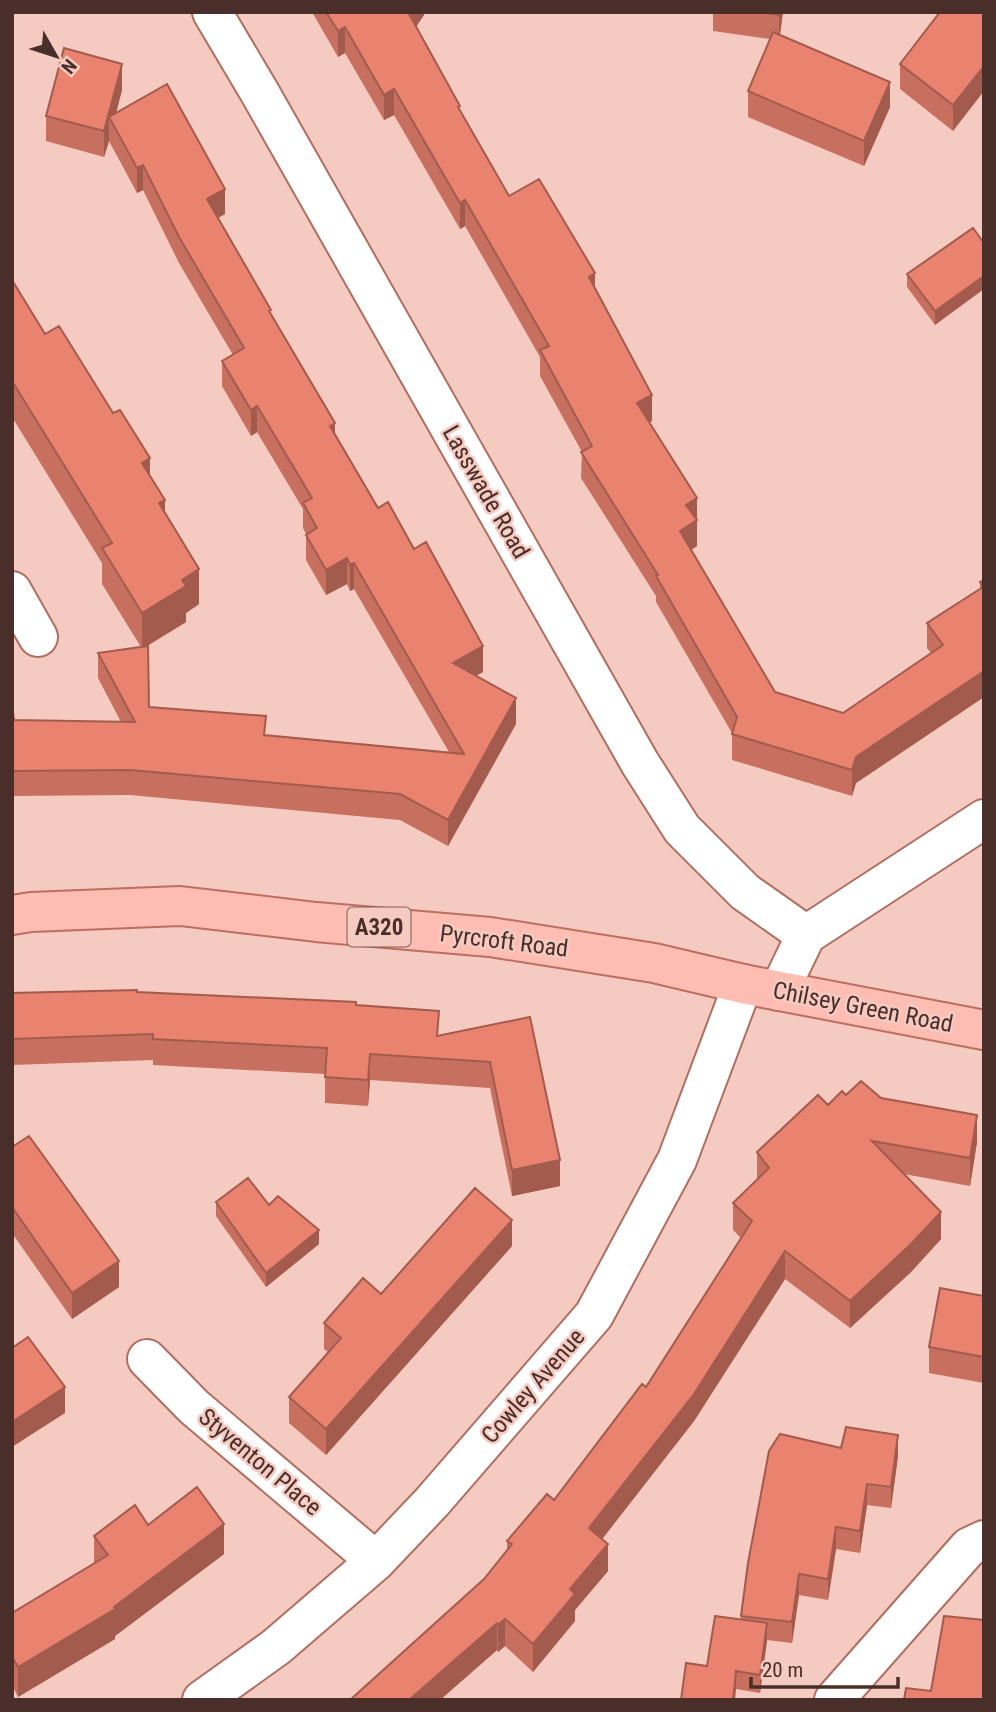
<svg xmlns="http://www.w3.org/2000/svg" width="996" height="1712" viewBox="0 0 996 1712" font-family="'Roboto Condensed',sans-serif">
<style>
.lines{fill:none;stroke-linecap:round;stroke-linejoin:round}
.minor-casing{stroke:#af6e62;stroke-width:42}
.major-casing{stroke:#bd6e60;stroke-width:42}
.minor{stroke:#fff;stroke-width:38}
.major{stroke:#fdbdb2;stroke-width:38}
.wall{fill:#c8705f}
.shaded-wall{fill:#a35b4e}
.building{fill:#e9826f;stroke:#a35b4e;stroke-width:2}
.labels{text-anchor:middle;stroke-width:5;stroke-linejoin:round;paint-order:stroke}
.shield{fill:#f5cac1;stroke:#7d5d57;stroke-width:2}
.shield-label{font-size:23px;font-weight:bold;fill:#4a2e29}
.street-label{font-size:24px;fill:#4a2e29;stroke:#f5cac1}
</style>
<rect width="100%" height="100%" fill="#f5cac1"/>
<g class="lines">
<defs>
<path id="minor" d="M212,12L260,93L640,763L682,829L745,892L806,935
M12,591L38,637
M779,991L806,935L984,819
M147,1359L194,1407L376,1561
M202,1700L276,1647L376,1561L432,1502L594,1315L677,1160L743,984
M834,1700L969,1547L984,1540"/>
<path id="major" d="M12,915L31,912L180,906L316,922L490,937L654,963L743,984L984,1030"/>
</defs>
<use href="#minor" class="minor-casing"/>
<use href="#major" class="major-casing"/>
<use href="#minor" class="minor"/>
<use href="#major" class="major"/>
</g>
<path class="wall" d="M312,12H424V15L416,27L460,111L509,196L595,289L652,421L649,422L697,498V546L691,550L775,692L843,713L931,653L927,648V623L980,589V582L984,580V697L856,783L852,796L732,760V733L656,602V596L581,478L582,452L540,376V357L465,226L460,229L394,115L384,120L345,53L338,57Z
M713,12H783L780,35L890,107L864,166L748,117V91L770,39L713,31Z
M984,12L953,131L900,89V64Z
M122,90L116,113L225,214L218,218L335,434L378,508L483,672L476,676L516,724L448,846L400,820L130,795L12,796V705L14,720L121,722L98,678V653L141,647L102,584V563L12,417V280L45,334L150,476L199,604L186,613V622L147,646L149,707L266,735L449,752L354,589L350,591L347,584L326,595L306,560V534L303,528V509L257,432L251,436L222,386V361L233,355L179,263L143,190L137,193L109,141L104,157L46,141V116Z
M973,228L935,325L907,287V274Z
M984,539V569L982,566V540Z
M137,992L356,1005L439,1036L530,1017L560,1186L512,1196L490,1088L370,1080L368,1106L325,1103V1074L153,1065V1060L12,1065V993Z
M846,1095L881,1098L977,1142L970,1186L904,1174L941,1239L911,1272L850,1328L785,1279L694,1421L602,1539L608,1571L575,1610V1621L533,1672L505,1646L498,1652L497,1650L440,1700H350L484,1579L507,1551V1541L554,1500L646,1387L741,1238L733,1230V1203L757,1180V1152L828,1105Z
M12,1147L119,1287L72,1319L12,1233Z
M216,1202L319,1244L266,1287L216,1216Z
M512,1246L326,1455L289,1423V1397L328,1352L324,1349V1323L381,1294Z
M984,1296V1383L929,1373V1347Z
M841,1448L898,1456L891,1508L867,1505L860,1553L836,1549L828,1600L799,1595L792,1643L767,1640L760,1693L736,1689L707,1666L741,1620V1616Z
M148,1525L224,1554L115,1636V1639L18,1697L14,1689L12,1690V1613L94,1564V1536Z"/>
<path class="shaded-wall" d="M424,12V15L408,38V13Z
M779,12H783L779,41Z
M345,27V53L338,57V31Z
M122,64V90L113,125L109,117V141L104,157V131Z
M984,66V91L953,131V105Z
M890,82V107L864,166V141Z
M394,89V115L384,120V95Z
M143,165V190L137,193V168Z
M225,189V214L207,224V199Z
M465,200V226L460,229V203Z
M595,273V299L589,277Z
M984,276V289L935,325V311Z
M652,395V421L637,429V403Z
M257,406V432L251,436V410Z
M335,423V448L330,426Z
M150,458V494L142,463Z
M697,498V546L680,557V531L686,505Z
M165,500V536L159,503Z
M347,558V584L326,595V570Z
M354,563V589L350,591V565Z
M199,569V604L186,613V622L142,649V613L182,580Z
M483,646V672L453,688V663Z
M984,671V697L856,783L852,796V770L856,757Z
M516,698V724L448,846V820Z
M370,1054V1080L368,1106V1080Z
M977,1115V1142L970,1186V1158Z
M560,1160V1186L512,1196V1170Z
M941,1212V1239L911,1272L850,1328V1301Z
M512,1220V1246L326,1455V1429Z
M319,1230V1244L266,1287V1273Z
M785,1251V1279L694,1421L589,1556V1528Z
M119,1261V1287L72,1319V1293Z
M65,1387V1413L12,1447V1422Z
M898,1435V1456L891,1508V1487Z
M867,1484V1505L860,1553V1531Z
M224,1524V1554L115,1636V1639L18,1697V1667L114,1607Z
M836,1527V1549L828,1600V1579Z
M608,1544V1571L575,1610V1621L533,1672V1644L570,1589Z
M799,1574V1595L792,1643V1622Z
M505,1619V1646L498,1652V1625Z
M497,1623V1650L440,1700H409Z
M767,1623V1641L760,1693V1675Z
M14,1660V1689L12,1690V1661Z
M736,1671V1689L735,1700H733Z"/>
<path class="building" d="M326,12H408L460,106L458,107L509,196L539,179L595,273L589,277L652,395L637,403L697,498L686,505L697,520L680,531L775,692L843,713L943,645L927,623L983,587L980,582L984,580V671L856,757L852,770L732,734L737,717L656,576L658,575L581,452L592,446L540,350L549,346L465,200L460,203L394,89L384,95L345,27L338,31Z
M761,12H779V15Z
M940,12H984V66L953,105L900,64Z
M773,32L890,82L864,141L748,91Z
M64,48L122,64L104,131L46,116Z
M167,84L225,189L207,199L271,310L269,311L335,423L330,426L378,508L388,502L414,549L426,542L483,646L453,663L516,698L448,820L400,794L130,770L12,771V705L14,720L135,722L98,653L148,646L149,707L266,716L264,735L464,754L354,563L350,565L347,558L326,570L306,535L317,528L303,503L312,498L257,406L251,410L222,361L244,348L179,237L143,165L137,168L109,117Z
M973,228L984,243V276L935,311L907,274Z
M12,280L45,334L59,326L113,413L120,410L150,458L142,463L165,500L159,503L199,569L182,580L186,586L142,613L102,548L112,543L12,381Z
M137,990V992L356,1002V1005L439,1011L437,1036L530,1017L560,1160L512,1170L490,1062L370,1054L368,1080L325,1077L327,1048L153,1039V1034L12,1039V993Z
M861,1081L881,1098L977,1115L970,1158L872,1141L941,1212L911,1244L850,1301L785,1251L694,1394L589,1528L608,1544L570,1589L575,1594L533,1644L505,1619L498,1625L497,1623L409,1700H350L484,1579L512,1544L507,1541L547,1494L554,1500L642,1384L646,1387L752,1221L733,1203L769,1168L757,1152L818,1095L828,1105L842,1091L846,1095Z
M29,1136L119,1261L72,1293L12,1207V1147Z
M248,1178L269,1205L278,1196L319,1230L266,1273L216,1202Z
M475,1188L512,1220L326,1429L289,1397L341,1338L324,1323L363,1278L381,1294Z
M940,1288L984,1296V1357L929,1347Z
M28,1337L65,1387L12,1422V1348Z
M846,1427L898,1435L891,1487L867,1484L860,1531L836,1527L828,1579L799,1574L792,1622L741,1616L748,1563L769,1451L780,1434L841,1448Z
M197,1487L224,1524L114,1607L115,1609L18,1667L14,1660L12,1661V1613L108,1555L94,1536L135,1505L148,1525Z
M715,1616L767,1623L760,1675L736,1671L733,1700H681L686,1663L707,1666Z
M944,1616L984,1620V1700H904L906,1688L931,1691Z"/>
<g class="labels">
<rect class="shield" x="347.5" y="907.5" width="63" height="39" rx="5"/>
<g class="shield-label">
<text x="379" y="935">A320</text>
</g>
<g class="street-label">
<text transform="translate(486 492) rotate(60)" y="8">Lasswade Road</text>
<text transform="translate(504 941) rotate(7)" y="8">Pyrcroft Road</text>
<text transform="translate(863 1007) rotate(11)" y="8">Chilsey Green Road</text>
<text transform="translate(533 1386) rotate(-49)" y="8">Cowley Avenue</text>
<text transform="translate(260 1462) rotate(40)" y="8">Styventon Place</text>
</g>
</g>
<rect width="996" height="1712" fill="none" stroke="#4a2e29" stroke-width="28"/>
<g transform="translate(56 56) rotate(129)" stroke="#f5cac1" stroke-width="5" paint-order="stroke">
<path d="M0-5L12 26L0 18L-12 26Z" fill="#4a2e29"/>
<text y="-10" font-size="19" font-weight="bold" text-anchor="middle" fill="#4a2e29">N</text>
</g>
<path d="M751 1677v10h147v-10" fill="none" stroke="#4a2e29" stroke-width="3.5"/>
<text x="762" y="1677" font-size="21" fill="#4a2e29" stroke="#f5cac1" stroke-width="5" paint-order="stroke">20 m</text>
</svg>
